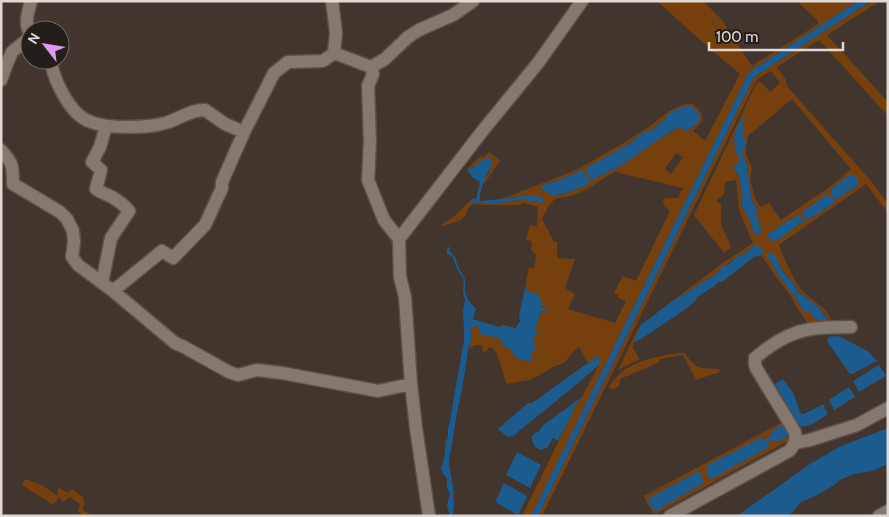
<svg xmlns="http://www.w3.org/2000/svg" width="889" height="517" viewBox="0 0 889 517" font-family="Cabin,sans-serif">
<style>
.green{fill:#76400e;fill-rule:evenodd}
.water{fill:#1c5b8d}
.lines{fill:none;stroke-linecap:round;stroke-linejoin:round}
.minor-casing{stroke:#5b514a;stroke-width:15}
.minor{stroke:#85786e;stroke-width:12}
</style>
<rect width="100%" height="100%" fill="#41352d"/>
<path class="green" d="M657,1H703L721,19L752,66L818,24V21L797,1H858L749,72L531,516H522L573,412V409L582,397L599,365V359L596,356L588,363L579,347L575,350L564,363L553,367L547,371L530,380L507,384C502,373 500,357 494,349L488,347L487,351L483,352L482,345H475L469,349L472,335L471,326L477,325L487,335L502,339L503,346L509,348L516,358L521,359L525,361L531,352L535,331L541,311L546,312L547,309C539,306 526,293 526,285C526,280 528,273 529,268H534L536,255L531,250L532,242L526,239L530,225L537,226L538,207L524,203L519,205H483L474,204L470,206L468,209L466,215L461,220L443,226L442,224C452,219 462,209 470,201L471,203L475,202L493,204L525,199L530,202L532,200L543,199L528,197L525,195L502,199L578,169L627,141L653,124L669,111L685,104H693C706,117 705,119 693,131L705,141L740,74L709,48ZM668,117L695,126L687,131L681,127L665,135L624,164L629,144L644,132L650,131ZM676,153L683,157L671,174L665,169ZM583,170L570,192L555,196L542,185L556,181ZM616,171L623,174L683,188L678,198H666L663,200L664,206L670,211L636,281L623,276L614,293L618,295V298L626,301L615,323L568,309L575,294L565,288L575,259L557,258V242H554L542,219C545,213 548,206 552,202C558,196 564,198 571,196C587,191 602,179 616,171Z
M871,1H880L827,35L888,102V116L819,40L777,67L786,80V85L871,181L888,204V213L866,184L779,245C785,260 791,275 800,288C810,301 829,306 832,323L812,324L807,322L797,308L790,295L777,278L761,255L763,253L755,245L742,255L736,257L716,274L678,298L675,299L724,262L753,243L741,215L739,209L736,180L725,182L724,195L716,200L721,205V224L731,247L724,253L694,215L756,84L760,81L770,92L780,83L771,71L758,79L755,83L542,516H538L754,77ZM792,99L851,169L831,186L781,220L769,203L760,207L755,198L750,180L752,168L746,155V149L748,136ZM746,118L743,123L742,137L745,143L743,156L747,165V170L752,200L757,210L755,213L758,222L761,228L754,234L749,218L742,207L740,178L736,173C738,169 740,165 740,161C741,153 734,146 735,138C735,130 739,122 746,118ZM839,184L858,185L836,200L831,190ZM821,199L834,203L808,220L802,212ZM796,216L803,222L794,227L780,239L768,233C775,231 778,227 784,223C788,221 792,219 796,216ZM767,254L780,264L782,270L797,287V292H799L802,294C811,302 823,308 828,320C816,315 797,309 796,294L793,295L791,292L773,267L772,263Z
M489,152L500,160L485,183V179L491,169L478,163L470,170L468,168L480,156C484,158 486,155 489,152Z
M641,325L634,341L633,348L640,359L618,370L637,330Z
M677,353H685C696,370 699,368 719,369L720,372L696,380L683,355L661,359L658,363L620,379V384L616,388L611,389L609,386C613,382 616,377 620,373C634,361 658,356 677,353Z
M784,421L785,423L772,435L765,440L769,447L766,443L773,440L777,442L791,434L793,438L656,514L653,513L646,501L644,496Z
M25,479L43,486L58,496V487L68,493L72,489L83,497L84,505L82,510L93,516H84L78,512L80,504L70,497L63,502L59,497L53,505L22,485Z"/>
<path class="water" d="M858,1H871L754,77L538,516H531L749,72Z
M689,105L698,112L700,117C698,124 693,127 686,131L680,127L665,135L624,164L593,180H590L586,168L629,144L644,132L650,131L668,117V114L679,108Z
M746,117V120L743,123L744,136L742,137L746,139L743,156L747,165V170L752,200L757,210L756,213C757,219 761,225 761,231L757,235L754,234L749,218L742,207L740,178L733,166L736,164L740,162C740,157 738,156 736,151C732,140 735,124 746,117Z
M489,158L492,159C493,167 488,170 486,177C483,184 479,194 480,201L511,198L525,195L528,197L530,195L540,196L543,199L542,203H539L536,200L530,202L525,199L493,204L475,202L470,203V201L472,198L476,199L480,182L472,177L467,170L468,168L470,170L483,159Z
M583,170L590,183L570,192L553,196L542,189V185L556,181Z
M849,175H855L858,180V185L836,200L832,196L830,190Z
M827,194L833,199L834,203L808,220L805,219L802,212Z
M796,216H800L804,222C791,226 785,241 771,241L768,236V233C775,231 778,227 784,223C788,221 792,219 796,216Z
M755,245H758L762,248L763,253L761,255L754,257L722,282H718L713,287L697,297L695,301L683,311L641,339L635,342L634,341L641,325L675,299L678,298L716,274L724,265H728L736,257L742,255Z
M449,246L450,251L455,257L458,266L465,279V292L468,300L476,309L473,319L499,327L502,325L516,328L520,321L519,315L526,284L527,291C536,293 539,294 542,303L541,307L547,309L546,312L541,311L535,331L539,334L533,338V343L536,346L535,350L531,352L532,356L531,361C526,361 522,359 516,358L509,348L503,346L501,339L487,335L483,336L480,333V329L477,325L474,327L471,326L472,335L468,350L462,390L457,412L451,451C446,463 452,475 453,487C454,496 454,506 453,516H450L447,505L450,493L447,488V479L443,474L441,467C444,462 446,448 445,443L448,437V427L449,426L464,340V329L463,311L465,299L463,292L464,280L457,269L452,256L447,254V249Z
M773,253C777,258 779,263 781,268C785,277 797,282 797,292L802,294L810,301H813V303L818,306L828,320H816L808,311L804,312L795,297V294L793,295L791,292L773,267L772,263L766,255Z
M839,336L869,352L877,361L852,374L849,373L827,341L829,337Z
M596,356L599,359V365L572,388L513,436L508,437L499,430V428L528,403H532L588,363Z
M879,365L886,376L859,392L853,381Z
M783,379L794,394L800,413L804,414L823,404L828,414C819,420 808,429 798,426L775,384Z
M849,387L855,397L834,410L829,400Z
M582,397L573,409V412L558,441L553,438L547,448L540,450L535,447L531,437L536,432L538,433L542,426Z
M785,423L791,434L777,442L773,440L767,443L769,447L714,478L710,479L706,473L708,465L762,437L765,440L772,435V431Z
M888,428V464L872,471L854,474L840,480L834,485L817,495L801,502L792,513L786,516H737L810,464L841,446Z
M517,452L541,465L530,488L506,475Z
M699,471L704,483L656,511L653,509L648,501L649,498Z
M504,483L527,496L518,515L495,502Z"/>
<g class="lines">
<defs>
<path id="minor" d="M332,1L336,33L334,53L371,67L373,74L368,86L370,142L368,180L384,220L399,239
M30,33C24,24 28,12 31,1
M50,60C52,67 54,75 57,82C73,118 87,127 126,127C139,127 152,127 165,123C178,120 191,109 205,110L225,124L244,132
M371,67L385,59L408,37L419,30L453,15L473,1
M1,80L8,61L12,52L30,37
M1,150C13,163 13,166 13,184L60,212L67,219L73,231L74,242L72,257L78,265L113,291L175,343L184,347L229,372L238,375L257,370L282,373L378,391L411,384
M102,283L111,238L129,211C125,206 119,201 112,197C107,194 101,193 96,189L101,170L92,162L100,147L106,126
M113,291L162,251L173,258L205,225L222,188V182L244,132L274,73L288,62L323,61L334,53
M795,443L810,440L857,425L888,408
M429,516L416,428L411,384L405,297L400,277L399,239L484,129L538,63L582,1
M670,516L789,451C795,445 796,440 795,432L756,368L755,364V358C770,345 791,332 811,329C824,327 838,327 851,327
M879,516L888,511"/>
</defs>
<use href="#minor" class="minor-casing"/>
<use href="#minor" class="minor"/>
</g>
<rect width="889" height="517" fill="none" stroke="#e0d9d3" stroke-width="5"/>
<g transform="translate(45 45) rotate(301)"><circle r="24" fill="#231e1a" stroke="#6f6964"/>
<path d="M0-4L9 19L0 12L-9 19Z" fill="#de98f2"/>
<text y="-8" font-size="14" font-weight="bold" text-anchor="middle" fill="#e0d9d3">N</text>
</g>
<path d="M709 42v8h134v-8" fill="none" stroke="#e0d9d3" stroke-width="2.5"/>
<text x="716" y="42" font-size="15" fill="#e0d9d3" stroke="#231e1a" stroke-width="4" paint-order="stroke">100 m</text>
</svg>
